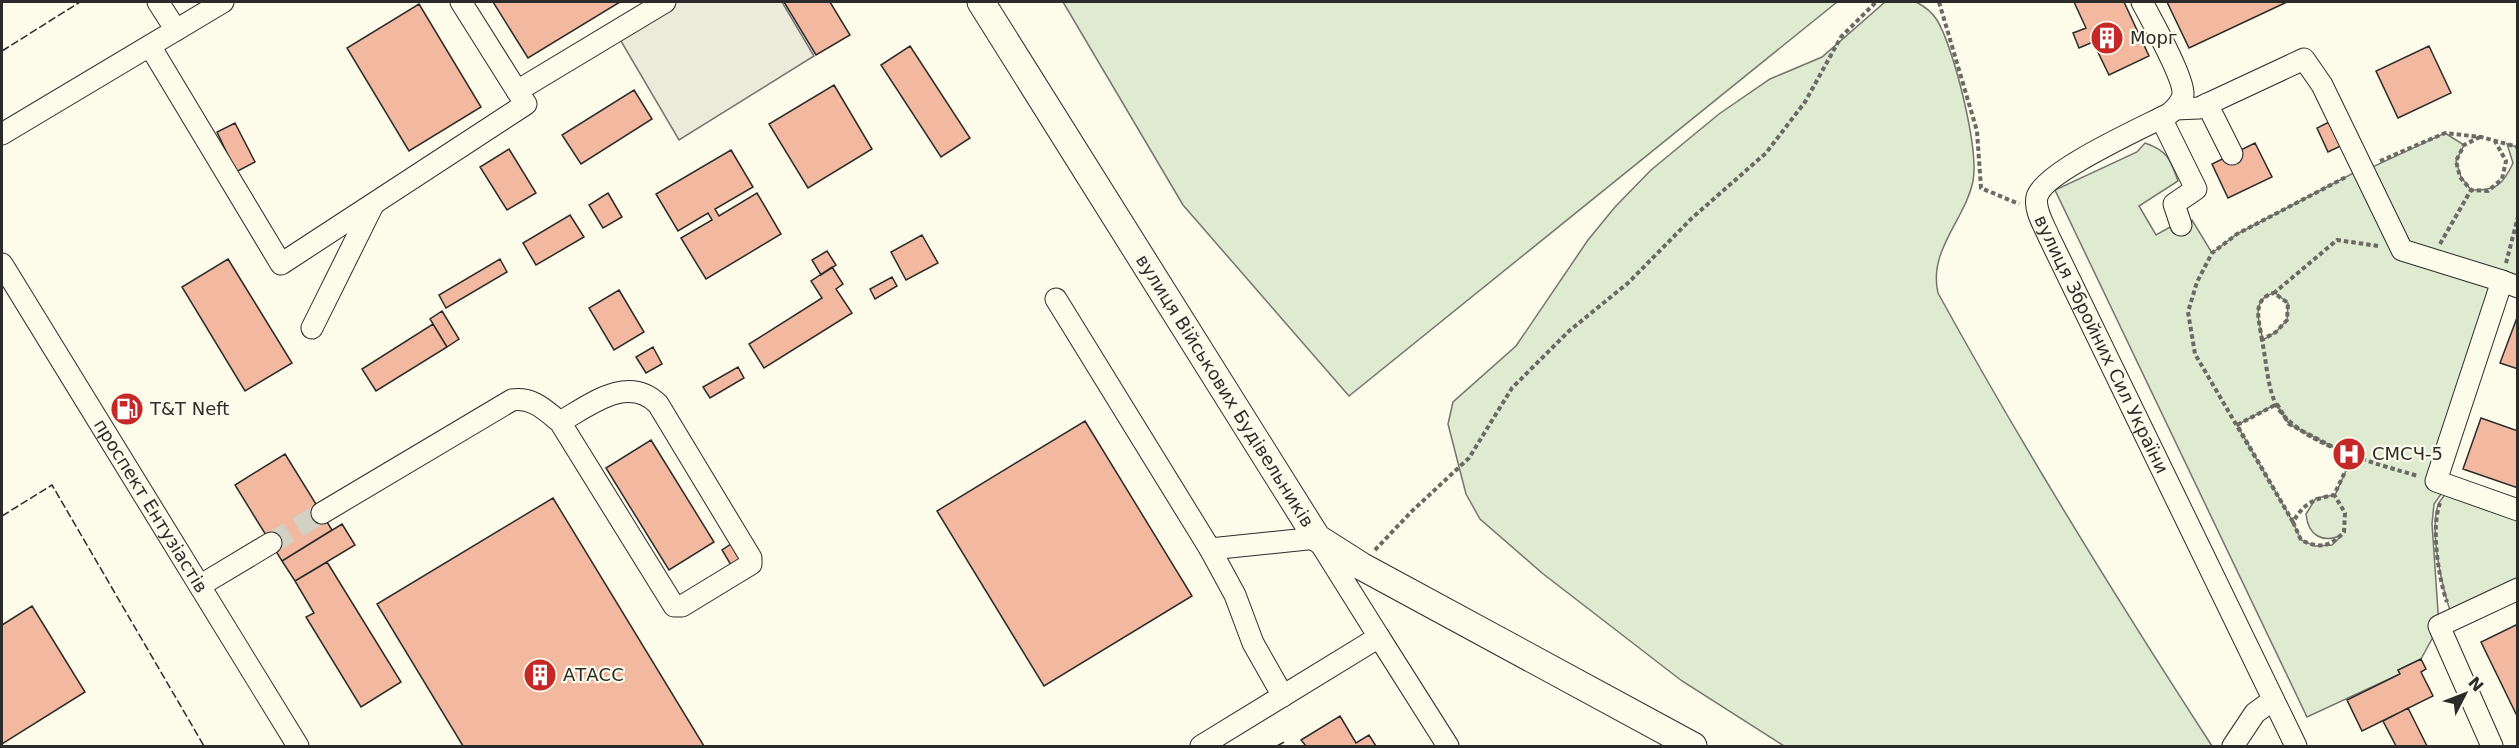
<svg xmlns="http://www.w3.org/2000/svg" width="2519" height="748" viewBox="0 0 2519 748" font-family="'DejaVu Sans',sans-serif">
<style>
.green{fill:#deebd1;stroke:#74746e;stroke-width:1.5;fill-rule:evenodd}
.parking{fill:#eceadb;stroke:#74746e;stroke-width:1.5}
.building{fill:#f2b8a0;stroke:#2b2b2b;stroke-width:1.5}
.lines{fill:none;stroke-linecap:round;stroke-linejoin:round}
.minor-tunnel{stroke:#d3d1c4;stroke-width:21;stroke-dasharray:21 10;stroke-linecap:butt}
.minor-casing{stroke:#2b2b2b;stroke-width:23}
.major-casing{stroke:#2b2b2b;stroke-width:29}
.path{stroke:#6a6964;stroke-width:4;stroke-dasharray:4.5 3;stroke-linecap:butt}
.minor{stroke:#fdfbea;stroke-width:21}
.major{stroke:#fdfbea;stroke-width:27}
.fence{stroke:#2b2b2b;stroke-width:1.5;stroke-dasharray:8 3;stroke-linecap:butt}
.labels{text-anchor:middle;stroke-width:4.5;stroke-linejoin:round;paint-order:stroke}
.poi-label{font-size:18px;fill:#2b2b2b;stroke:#fdfbea;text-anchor:start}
.street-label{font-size:18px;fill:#2b2b2b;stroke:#fdfbea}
</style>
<rect width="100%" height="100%" fill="#fdfbea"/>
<path class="green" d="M1063,2H1837L1349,396L1183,205Z
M1885,2H1916C1924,6 1932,12 1937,20C1954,48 1979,149 1973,181C1965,220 1928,250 1938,293C2023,448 2116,598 2212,746H1784L1682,681L1542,573L1480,519L1466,494L1448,424L1453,402L1516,346L1588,240L1615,207L1651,170L1719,114L1770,79L1822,57Z
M2445,133L2464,145L2456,161L2461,177L2471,190C2496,191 2503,185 2513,163L2507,144L2517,147V279L2405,246L2368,169Z
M2145,143C2168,151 2170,159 2178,181L2139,206L2156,235L2172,226L2175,231L2192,220L2212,253L2237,234L2363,168L2402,250L2502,281L2444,490L2434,504L2432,524L2439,626L2421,659L2398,670L2400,674L2307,717L2055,190L2137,152ZM2275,293L2288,303L2287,320L2276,332L2263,340C2259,323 2250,298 2275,293ZM2276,404L2289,424L2352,457L2335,495L2316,498L2306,514C2308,535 2322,544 2342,535L2332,545L2315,546L2301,540L2293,522L2237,425Z
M2452,486L2517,510V589L2453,619C2443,592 2429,534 2438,505C2440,499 2448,492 2452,486Z"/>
<path class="parking" d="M675,2H782L814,56L679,140L618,36Z"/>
<path class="building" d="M493,2H620L528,58Z
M784,2H830L850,35L816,55Z
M2074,2H2124L2149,56L2109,75L2093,42L2079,48L2073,33L2086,28Z
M2167,2H2287L2189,48Z
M419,4L481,107L409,151L347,48Z
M910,46L970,138L941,157L881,65Z
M2429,46L2451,93L2398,118L2376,71Z
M834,85L872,149L808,188L769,124Z
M634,90L652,119L581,164L562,135Z
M2333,120L2345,144L2328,152L2317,128Z
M235,123L255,162L236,172L217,132Z
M2255,143L2272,177L2228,198L2212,164Z
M509,149L536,193L507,210L480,167Z
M731,150L753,187L715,209L719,216L757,193L781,234L706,279L681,238L712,220L708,213L678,231L656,194Z
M608,193L622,217L603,228L589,205Z
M570,215L584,237L536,265L523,243Z
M922,235L938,263L906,280L891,252Z
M827,251L836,265L821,275L812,260Z
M228,259L292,363L245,391L182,287Z
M500,259L507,272L446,308L439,295Z
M832,267L843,284L836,289L852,313L764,368L749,344L822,298L811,281Z
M892,277L897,286L875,299L870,289Z
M619,290L644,332L614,350L589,308Z
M442,311L459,339L447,347L430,319Z
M2518,315V369L2500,363Z
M433,324L447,347L376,391L362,369Z
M653,347L662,364L646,373L636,357Z
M738,367L744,378L710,398L703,387Z
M125,393L139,417L129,423L115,400Z
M2481,418L2518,431V488L2463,469Z
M1085,421L1192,596L1044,686L937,511Z
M651,440L714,542L669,570L606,468Z
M285,454L332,530L282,561L235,485Z
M553,498L704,746H463L377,604Z
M342,524L355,545L295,581L282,561Z
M734,542L743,557L731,565L722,550Z
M327,562L401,682L361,707L306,617L314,613L295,581Z
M32,606L85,692L2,744V625Z
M2518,624V718L2481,642Z
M2421,659L2426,669L2421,672L2433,696L2362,731L2347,700L2400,674L2398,670Z
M2408,708L2427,746H2394H2396L2383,721Z
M1340,716L1356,743L1369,735L1376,746H1306L1301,740Z"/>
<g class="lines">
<path class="minor-tunnel" d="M271,543L322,513"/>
<defs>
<g id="minor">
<path d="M158,2L176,30"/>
<path d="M461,2L517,91"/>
<path id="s1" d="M2142,2C2151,19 2184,78 2183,94C2182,103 2175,109 2169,114C2144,127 2043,172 2037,197C2034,210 2044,225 2049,237L2296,746"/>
<path d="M150,46L281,264L526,104L517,91L665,2"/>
<path d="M2207,104L2232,154"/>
<path d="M2175,109L2199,108L2304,59L2322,85L2402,250L2502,281"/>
<path d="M2161,118L2196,189L2174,204L2181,225"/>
<path d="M2,134L223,2"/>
<path id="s2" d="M2,264L298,746"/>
<path d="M2518,287L2502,281L2436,481L2518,510"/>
<path d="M1056,299L1210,549L1317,538L1379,637L1201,746"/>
<path d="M312,328L373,205"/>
<path d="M322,513L512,400C533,397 545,410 560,422C590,405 628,374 658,404L751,558V564L682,606H674L560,422"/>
<path d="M1210,549L1235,595L1253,643L1283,696"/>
<path d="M201,585L271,543"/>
<path d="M1379,637L1448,746"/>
<path d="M2233,746L2255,713L2273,700"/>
<path d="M2492,746L2439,626L2518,589"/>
</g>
<g id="major">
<path id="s3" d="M981,2L1317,538L1361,566L1693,746"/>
</g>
</defs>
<use href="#minor" class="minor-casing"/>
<use href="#major" class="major-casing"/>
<path class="path" d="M1939,2L1977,131L1981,188L2019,204
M2480,137L2464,145L2456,161L2460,177L2471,190L2488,191L2502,179L2506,161L2495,141
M2380,161L2445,133L2481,137L2518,147
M2440,244L2471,190
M2378,246L2337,240L2274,293L2288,303L2287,320L2276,332L2262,340C2266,359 2267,382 2274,400C2290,442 2377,464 2418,476
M2506,263L2518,217
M2262,340C2260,323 2250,299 2274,293
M2277,404L2289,424L2352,457L2334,495C2314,499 2304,503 2293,522L2237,425Z
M2440,503C2431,527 2438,577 2447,602
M2293,522L2195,354L2188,312L2197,282L2212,253L2237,234L2346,177
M2293,522L2301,540C2320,549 2330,547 2344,532L2345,513L2335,496
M1375,550L1411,512L1469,458L1512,388L1569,331L1628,283L1692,218L1766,153L1805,102L1841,37L1876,2"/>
<use href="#minor" class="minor"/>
<use href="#major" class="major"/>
<path class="fence" d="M2,51L80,2
M2,516L52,485L204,746
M1277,746L1284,742"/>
</g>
<defs>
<symbol id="building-disc" viewBox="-11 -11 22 22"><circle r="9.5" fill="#c62828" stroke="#fdfbea"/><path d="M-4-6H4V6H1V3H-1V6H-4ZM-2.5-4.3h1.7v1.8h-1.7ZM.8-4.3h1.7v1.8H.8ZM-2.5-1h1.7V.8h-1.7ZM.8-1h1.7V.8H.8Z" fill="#fff"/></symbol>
<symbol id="fuel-disc" viewBox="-11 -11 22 22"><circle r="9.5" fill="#c62828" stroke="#fdfbea"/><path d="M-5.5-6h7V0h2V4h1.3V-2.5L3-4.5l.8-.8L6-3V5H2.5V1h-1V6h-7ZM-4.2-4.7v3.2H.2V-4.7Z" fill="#fff"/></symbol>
<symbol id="hospital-disc" viewBox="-11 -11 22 22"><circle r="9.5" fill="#c62828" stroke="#fdfbea"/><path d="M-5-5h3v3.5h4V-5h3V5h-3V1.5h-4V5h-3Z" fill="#fff"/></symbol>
</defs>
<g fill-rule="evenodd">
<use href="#building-disc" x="2088" y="19" width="38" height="38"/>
<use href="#fuel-disc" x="108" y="390" width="38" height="38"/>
<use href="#hospital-disc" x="2330" y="435" width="38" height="38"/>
<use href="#building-disc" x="521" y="656" width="38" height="38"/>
</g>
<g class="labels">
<g class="poi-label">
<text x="2130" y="44">Морг</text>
<text x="150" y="415">T&amp;T Neft</text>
<text x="2372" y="460">СМСЧ-5</text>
<text x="563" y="681">АТАСС</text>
</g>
<g class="street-label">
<text dy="6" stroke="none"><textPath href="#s1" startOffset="446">вулиця Збройних Сил України</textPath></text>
<text dy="6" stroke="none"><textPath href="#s3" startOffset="459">вулиця Військових Будівельників</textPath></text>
<text dy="6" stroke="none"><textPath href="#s2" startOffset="284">проспект Ентузіастів</textPath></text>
</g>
</g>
<rect width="2519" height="748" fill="none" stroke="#2b2b2b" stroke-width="6"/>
<g transform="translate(2465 694) rotate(48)" stroke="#fdfbea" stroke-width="4.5" paint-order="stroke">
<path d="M0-4.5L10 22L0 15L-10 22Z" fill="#2b2b2b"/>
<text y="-9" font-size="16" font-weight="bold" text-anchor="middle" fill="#2b2b2b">N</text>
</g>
</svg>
